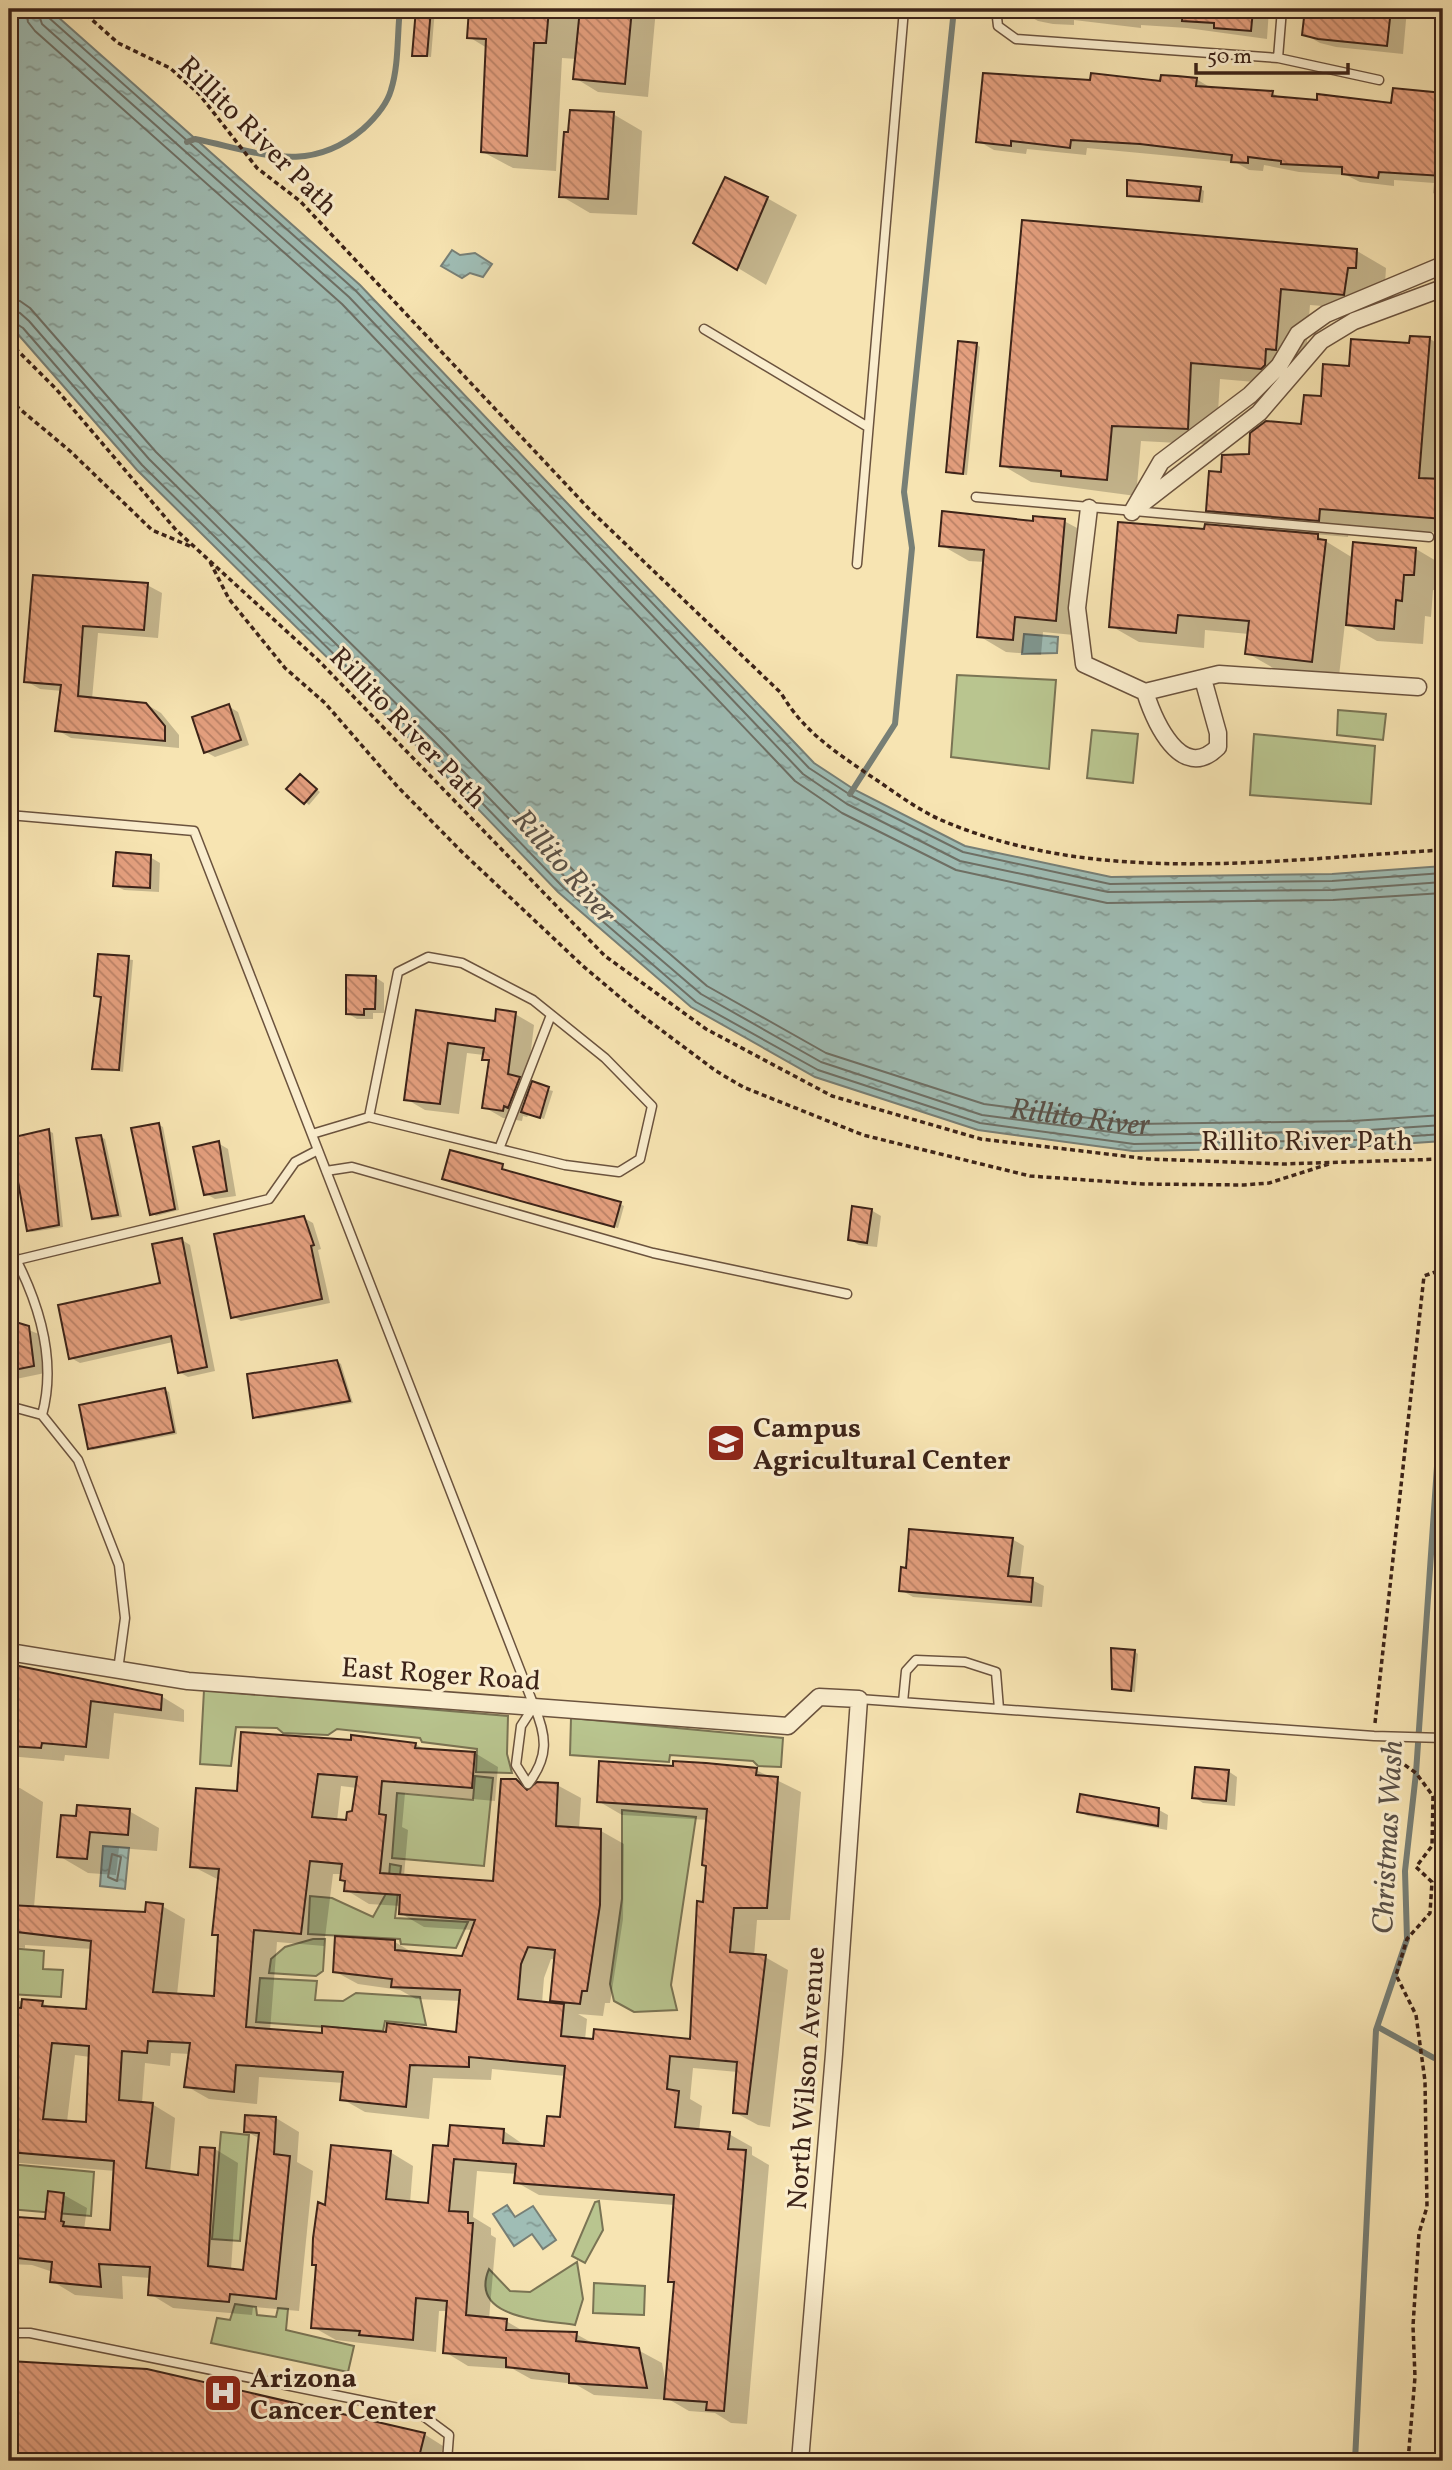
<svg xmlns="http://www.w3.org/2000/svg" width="1452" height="2470" viewBox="0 0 1452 2470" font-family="Vollkorn,serif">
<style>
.green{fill:#b9c58f;stroke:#7a7454;stroke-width:2}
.water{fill:url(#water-ripples);stroke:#777f76;stroke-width:2}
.shadow{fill:#0003;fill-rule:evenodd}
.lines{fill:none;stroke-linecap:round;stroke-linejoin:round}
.shore{stroke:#6e7066;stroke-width:2}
.stream{stroke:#777f76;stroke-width:6}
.building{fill:url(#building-back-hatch);stroke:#3c2318;stroke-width:2;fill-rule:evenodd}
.lane-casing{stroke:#6b533e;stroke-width:11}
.street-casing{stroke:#6b533e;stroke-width:19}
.path{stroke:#3c2318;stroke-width:3.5;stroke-dasharray:5 3.5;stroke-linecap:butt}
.lane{stroke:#faedcd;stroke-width:8}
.street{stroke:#faedcd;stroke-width:16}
.labels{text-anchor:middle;stroke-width:6;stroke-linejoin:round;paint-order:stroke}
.street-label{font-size:28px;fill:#3c2318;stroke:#faedcd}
.poi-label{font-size:28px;font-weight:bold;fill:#3c2318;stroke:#faedcd;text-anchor:start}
.water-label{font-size:30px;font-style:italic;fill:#5a5147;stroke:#faedcd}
</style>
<defs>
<pattern id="water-ripples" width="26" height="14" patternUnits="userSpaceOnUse" patternTransform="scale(1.75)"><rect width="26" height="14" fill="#9fbdb5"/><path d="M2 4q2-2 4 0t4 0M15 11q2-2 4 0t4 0" fill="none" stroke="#839992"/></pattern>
<pattern id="building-back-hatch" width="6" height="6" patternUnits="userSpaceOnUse" patternTransform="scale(1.75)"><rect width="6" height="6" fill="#e49f7e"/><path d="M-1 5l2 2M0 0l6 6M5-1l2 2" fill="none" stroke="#ba8166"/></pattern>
</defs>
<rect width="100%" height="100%" fill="#f7e4b2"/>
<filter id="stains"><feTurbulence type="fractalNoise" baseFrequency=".00286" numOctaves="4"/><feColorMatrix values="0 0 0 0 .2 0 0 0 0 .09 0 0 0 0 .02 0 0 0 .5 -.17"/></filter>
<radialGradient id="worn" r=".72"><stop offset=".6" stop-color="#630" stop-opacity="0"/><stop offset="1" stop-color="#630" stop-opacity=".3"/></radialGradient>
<path class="green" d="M957,675L1056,680L1049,769L951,757Z
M1338,710L1386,714L1383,740L1337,735Z
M1092,730L1138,734L1133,783L1087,778Z
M1254,734L1375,746L1371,804L1250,795Z
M204,1690L508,1716L507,1754L512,1773L476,1772L477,1749L422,1742L420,1738L337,1729L328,1735L283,1733L277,1728L236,1727L231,1766L200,1764Z
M571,1718L783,1738L781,1767L758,1766L753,1761L670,1755L669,1762L570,1755Z
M475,1776L493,1778L484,1866L392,1858L397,1793L473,1800Z
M622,1810L696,1817L671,1985L677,2010L634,2012L614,2001L610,1984L622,1899Z
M390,1864L401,1866L395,1918L468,1922L456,1948L401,1944L400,1939L308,1934L310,1896L332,1898L373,1917L388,1890Z
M313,1939H325L323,1971L316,1976L269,1973L271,1959L285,1947Z
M9,1948L44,1951L43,1969L63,1970L61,1997L9,1994Z
M260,1978L317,1981L315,2000L343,2001L356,1993L420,1997L426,2025L385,2021L383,2031L256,2022Z
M221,2132L249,2135L240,2241L212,2239Z
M9,2164L94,2172L91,2216L9,2209Z
M599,2201L603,2230L585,2263L572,2256L595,2202Z
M577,2262L583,2299L575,2325C544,2320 468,2319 489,2269L510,2291L530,2292Z
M594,2283L645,2286L644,2315L593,2313Z
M235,2304L256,2307L257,2315L276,2317L278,2308L288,2309L286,2330L354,2346L348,2372L211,2343L217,2318L230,2320Z"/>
<path class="water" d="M9,9H49L360,285L814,763L855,790L965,846L1111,877L1332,874L1443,866V1141L1354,1147L1133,1151L978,1130L815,1077L691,1007L558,892L426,755L137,470L9,324Z
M452,250L460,255L475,253L492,264L483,277L470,273L462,278L441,266Z
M1024,634L1058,637L1057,653L1022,654Z
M103,1846L129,1848L125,1889L100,1886Z
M507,2205L515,2217L533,2206L556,2240L543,2249L532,2234L514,2246L493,2214Z"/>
<path class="shadow" d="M418,9H435L431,57L414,55Z
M470,9H563L581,19L582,9H656L648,97L598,92L575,78L577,59L562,58L556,171L513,168L483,152L487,48L469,37Z
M1022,9H1279H1269L1267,39L1187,28L1141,25V28L1074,20V25L1053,24L1038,21L1022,12Z
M1305,9H1407L1403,54L1336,47L1320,43L1304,34Z
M1443,78V149L1427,148L1443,157V199L1433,193L1434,183L1394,180V186L1360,182L1346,175L1299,172L1264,165L1263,171L1249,170L1235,162L1087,148L1086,155L1027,149L1026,154L994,150L978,141L1092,82L1196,79L1213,89L1272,93L1283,99L1393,105L1442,94Z
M613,114L642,131L637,215L590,213L561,196Z
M1200,188L1204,191L1203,203L1128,195Z
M767,198L797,215L766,285L738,268Z
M1024,222L1357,251L1386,268L1385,284L1377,283L1375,310L1310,305L1305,366L1291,385L1220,379L1216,445L1141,441L1136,496L1031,482L1002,465Z
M1430,339L1443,347V533L1349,525L1348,537L1314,534L1353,558L1416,549L1443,565V591L1433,590L1431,617L1425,616L1423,644L1377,641L1345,623L1339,676L1275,669L1247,653L1249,634L1205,630L1204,648L1139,642L1111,626L1206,531L1240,529L1207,510L1223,473L1224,456H1250L1303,426L1323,398L1350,368Z
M976,344L980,347L967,475L952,474L948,471Z
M1064,521L1092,536L1084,636L1043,632L1041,655L1006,652L979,636L985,562L969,561L941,545L1034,523Z
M35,577L147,585L162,593L158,638L98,633L92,699L146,704L161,713L179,735V748L71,738L57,730L62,691L40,689L26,681Z
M228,706L238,712L249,745L215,757L206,752Z
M304,778L320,792L309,805L289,789Z
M150,857L160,863L159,892L124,890L114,885Z
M99,956L133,960L123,1072L94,1068L102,998L96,995Z
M375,977L384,983V1013H373V1019H357L347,1013Z
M417,1012L496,1023L515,1014L534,1025L527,1084L553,1091L544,1119L529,1114L527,1117L523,1116L522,1121L503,1118L484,1107L490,1062L484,1059V1055L467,1053L459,1114L425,1110L406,1099Z
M159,1125L163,1127L179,1210L156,1216L152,1213Z
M49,1131L53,1133L63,1227L32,1232L28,1230Z
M101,1137L105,1139L122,1217L98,1220L94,1218Z
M218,1143L228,1149L236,1196L215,1199L206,1194Z
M502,1166L505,1172L620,1204L624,1206L618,1228L448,1180Z
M871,1210L881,1216L877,1247L859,1245L849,1239Z
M304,1218L313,1223L321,1249L318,1250L330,1303L241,1321L233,1317Z
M182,1240L190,1245L215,1371L188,1377L179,1372L173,1342L80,1363L71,1358L162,1285Z
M9,1322L41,1335L45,1373L16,1379L9,1375Z
M337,1361L341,1364L353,1403L259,1419L255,1417Z
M165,1390L169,1392L177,1434L93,1450L89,1448Z
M1012,1539L1024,1546L1020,1579L1032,1580L1044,1586L1042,1607L913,1597L901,1590Z
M1134,1651L1138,1654L1135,1692L1118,1690L1114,1688Z
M9,1666L161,1696L184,1710V1722L114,1713L109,1759L65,1755L64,1761L9,1756Z
M415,1744L426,1750L475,1753L498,1767L495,1801L405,1793L402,1827L408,1830L404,1876L494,1882L516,1781L531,1790L557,1785L581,1798L579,1829L601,1831L624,1844L623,1919L610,2003H605L603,2016L578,2014L587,2019L585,2040L692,2041L699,1903L705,1904L709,1820L622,1815L598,1801L756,1770L801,1792L790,1920H757L754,1956L765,1957L788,1970L770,2127L758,2125L734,2112L738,2072L693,2068L690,2099L702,2106L699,2131L729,2134L752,2147V2155L769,2165L747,2424L731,2423L715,2413L689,2411L670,2400L594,2395L575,2384L531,2379L513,2369L468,2366L445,2352L448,2311H439L436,2352L336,2340L313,2327L318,2266L313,2264L326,2208L390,2152L413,2166L410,2203L429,2205L450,2148L504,2131L527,2147L546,2148L561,2119L566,2076L492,2069L491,2080L433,2078L429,2119L365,2112L342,2099L344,2083L259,2077L257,2104L209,2099L186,2086L190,2054L171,2053L170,2066L145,2063L142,2103L152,2104L175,2118L170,2173L199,2177L215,2149L238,2163L231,2270L245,2272L260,2139L246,2131L276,2118L299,2132L297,2162L313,2171L299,2311L253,2307L252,2315L173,2308L150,2294L151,2278L122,2276L123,2299L75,2295L52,2281L53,2272L32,2265L9,2264V2224L47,2221L64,2195L87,2208L84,2230L111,2231L115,2171L9,2162V2000L42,2003L53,2009L88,2011L93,1949L25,1945V1948L9,1947V1787L20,1788L43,1802L34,1907L146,1914L162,1906L185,1919L177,1995L215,1998L220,1937L214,1934L219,1880L192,1866L239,1792ZM341,1786L357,1788L353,1813L348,1822L337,1821ZM333,1874H342L347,1882L346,1890L369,1904L401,1906L400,1913L424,1927L473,1930L463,1958L415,1954L395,1942L334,1971L358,1984L400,1990L416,1999L461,2001L458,2034L323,2035L270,2031L277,1942L324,1946ZM551,1959L556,1960L552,2000L560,2005L542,2003L544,1978ZM75,2055L90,2057L87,2123L67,2122ZM477,2171L517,2174L516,2182L539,2195L675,2205L670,2281L676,2284L666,2384L662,2363L638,2350L596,2345L576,2334L525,2332L506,2321L489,2319L496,2238L491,2235V2228L473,2217Z
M1228,1771L1237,1777L1235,1806L1203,1803L1194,1797Z
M1159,1810L1168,1815L1167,1830L1088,1816L1079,1811Z
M129,1811L159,1828L157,1851L119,1848L116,1875L88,1873L59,1856L78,1818Z
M9,2363L147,2371L424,2434L443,2446L440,2461H9Z"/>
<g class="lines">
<g class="shore">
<path d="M26,9L28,22L35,31L342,304L795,781L842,813L956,870L1107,903L1333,900L1443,893"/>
<path d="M37,9L42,24L349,297L803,774L847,804L960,861L1108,892L1332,890L1443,882"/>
<path d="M45,9L48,17L355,290L809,768L852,796L963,852L1110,884L1332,881L1443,873"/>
<path id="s1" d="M9,300L20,301L30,308L156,452L445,736L576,873L707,986L826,1053L984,1104L1135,1124L1353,1121L1443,1115"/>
<path d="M9,310L20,313L29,321L149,459L437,744L569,881L701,994L821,1062L982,1115L1134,1135L1354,1131L1443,1125"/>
<path d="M9,319L23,328L142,465L431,750L563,887L696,1002L818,1070L980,1123L1134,1144L1354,1140L1443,1134"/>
<path d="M112,1854L121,1857L117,1881L108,1877Z"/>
</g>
<path class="stream" d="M187,142L195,139C259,152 308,176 363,129C374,119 387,104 391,90C399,65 397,34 400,9
M850,794L895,724L912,548L904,492L954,9
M1378,2027L1434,2058L1443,2056
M1355,2461L1376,2030L1407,1939L1405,1871L1416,1773L1443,1379"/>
</g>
<path class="building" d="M416,9H431L427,56H412Z
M469,9H549L546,43H534L527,156L481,152L486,39L467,38Z
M580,9H632L625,84L573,79Z
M1183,9L1253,10L1251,31L1214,28V23L1182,21Z
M1305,9H1391L1387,46L1318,39L1302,35Z
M983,73L1090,80L1091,73L1160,81L1161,75L1177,76L1197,78L1196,86L1273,91L1272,96L1317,100V94L1391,103L1393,88L1443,93V176L1379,172L1378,178L1342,174V167L1281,164V161L1248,157V163L1231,162L1232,155L1140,144L1071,140L1070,148L1011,141V146L976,142Z
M570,110L614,112L608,199L559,197L564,132H568Z
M725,177L768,197L737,270L693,243Z
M1127,180L1201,187L1199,201L1127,196Z
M1022,220L1357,249L1356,268H1348L1344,295L1281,289L1276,350L1266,349L1265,365L1261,369L1191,363L1188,429L1112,426L1107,480L1061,476V471L1000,466Z
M1410,336L1430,337L1419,478L1443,479V519L1320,509L1319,521L1206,511L1209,471L1221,472L1222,455L1249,454L1250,433L1266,421L1301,424L1304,395L1321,396L1323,364L1349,366L1351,339L1409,343Z
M958,341L977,343L963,474L946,472Z
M942,511L1033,521V516L1065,519L1056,621L1015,617L1013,640L977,637L984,550L939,546Z
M1118,522L1204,529L1205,524L1318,534V539L1326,540L1312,662L1245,654L1249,621L1178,615L1176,633L1109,627Z
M1353,542L1416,548L1414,575H1404L1402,601L1396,600L1394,629L1346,625Z
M33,575L148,583L144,630L83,626L78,696L146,703L165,726V741L55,731L61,685L24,682Z
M229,704L241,740L204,753L192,717Z
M300,774L317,789L304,804L286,789Z
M116,852L151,855L150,888L113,886Z
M98,954L129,956L119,1070L92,1069L101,997L94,996Z
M346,975L376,976L375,1009H364V1015L346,1014Z
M496,1009L516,1012L508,1074L520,1077L508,1108L504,1106L503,1111L482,1108L489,1060H482L484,1048L448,1043L440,1104L404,1100L416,1010L495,1021Z
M532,1081L549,1087L540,1118L521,1112Z
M159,1123L175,1209L150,1215L131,1128Z
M49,1129L59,1225L27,1231L10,1138Z
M101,1135L118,1215L92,1219L76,1138Z
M219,1141L227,1191L204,1195L193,1147Z
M450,1150L503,1164L502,1169L621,1202L614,1227L442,1179Z
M852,1206L872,1209L867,1243L848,1240Z
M304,1216L314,1245L311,1246L322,1299L231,1318L214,1234Z
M182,1238L207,1367L178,1373L171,1336L69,1359L58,1305L160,1283L152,1244Z
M9,1320L29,1326L34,1366L9,1371Z
M337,1360L350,1401L253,1418L247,1374Z
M165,1388L174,1432L88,1449L79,1405Z
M909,1529L1013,1538L1008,1576L1033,1578L1031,1602L899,1591L901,1567L906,1568Z
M1111,1648L1135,1650L1131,1691L1112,1689Z
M9,1664L162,1695L161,1710L91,1701L86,1747L42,1743L41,1748L9,1746Z
M241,1732L351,1740V1735L416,1743L415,1748L475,1752L472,1788L382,1781L379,1814L386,1815L380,1873L493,1881L501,1779H516L527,1790L537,1782L558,1783L556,1826L601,1829L600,1905L587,1991H582L580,2004L550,2001L555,1950L528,1947L521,1964L518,1999L564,2004L561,2036L593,2039L594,2029L690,2039L697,1901L703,1902L706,1866L702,1865L707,1809L597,1802L599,1761L673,1766V1761L706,1763L757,1768L756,1775L778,1777L767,1908H734L730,1952L766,1955L747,2114L733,2113L737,2062L670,2056L667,2089L679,2091L675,2127L730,2132L728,2149L746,2150L724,2411L706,2410L707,2402L664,2399L674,2282H668L674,2195L514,2183L516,2164L454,2159L449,2211L468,2212V2223H473L466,2315L507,2319L506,2330L577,2332L576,2341L639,2348L647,2388L569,2383V2374L506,2367V2358L443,2353L447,2301L416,2298L413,2340L359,2335L360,2331L311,2328L316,2265H312L313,2238L318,2202L325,2205L331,2145L391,2151L386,2199L428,2203L433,2145L448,2146L450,2125L504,2129L503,2143L544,2146L547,2116L560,2117L565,2066L469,2057V2067L410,2065L406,2107L340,2100L343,2072L236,2065L234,2092L184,2087L190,2043L148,2041L147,2053L122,2051L119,2100L153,2103L146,2168L198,2175L200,2147L215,2148L208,2266L243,2270L259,2133L244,2132L245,2115L276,2117L274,2154L290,2156L276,2299L230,2294L229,2302L148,2295L150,2267L99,2264L101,2287L50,2282L52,2262L16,2258L17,2253H9V2222L18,2223V2217L45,2219L48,2191L64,2193L61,2221L64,2222L63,2226L110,2230L114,2161L9,2152V2007L21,2008L22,1999L43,2001L42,2006L86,2009L91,1941L9,1931V1905L145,1912L146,1902L163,1904L153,1992L214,1996L218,1935H212L219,1869L190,1867L196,1788L237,1791ZM318,1774L357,1777L352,1811L347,1812L346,1820L312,1817ZM310,1861L342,1864L340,1880L345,1881L344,1891L400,1895L399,1914L475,1920L462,1956L395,1950V1940L335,1936L333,1972L392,1979L391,1987L460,1990L456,2032L387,2023L386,2032L322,2026V2033L246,2027L254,1930L301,1934ZM52,2043L89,2046L86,2122L43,2119Z
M1195,1767L1229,1770L1226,1801L1192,1798Z
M1080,1794L1159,1808L1158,1826L1077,1812Z
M77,1805L130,1809L128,1835L90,1832L87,1859L57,1857L61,1815L76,1816Z
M9,2361L147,2369L425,2433L418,2461H9Z"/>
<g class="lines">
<defs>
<path id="lane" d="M996,9L998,26L1016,39L1278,58L1379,80
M1278,58L1282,9
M704,329L868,427
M976,497L1429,537
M857,564L904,9
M9,815L194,831L534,1706
M312,1134L369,1117L565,1165L619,1172L640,1159L652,1106L605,1058L533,1000L462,963L428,957L398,972L369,1117
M499,1149L551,1015
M326,1171L352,1167L653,1253L847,1294
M9,1246C37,1297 58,1357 42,1415
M17,1260L269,1199L295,1162L318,1150
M9,1406L42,1415L78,1460L119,1565L125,1618L118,1670
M859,1699L1374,1736L1443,1738
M903,1702L906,1671L916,1660L965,1662L996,1672L999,1709
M534,1706C547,1736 549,1757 528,1784L516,1765L521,1726Z
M9,2333H30L418,2412L449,2435L447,2461"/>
<path id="street" d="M1139,506L1259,413L1321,341L1354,321L1443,288
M1089,508L1077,608L1084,664L1145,692
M1132,512L1161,462L1250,395L1279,366L1298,334L1326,314L1443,265
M1145,692L1219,674L1418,687
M1145,692C1154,720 1181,784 1218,747V733L1203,679
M9,1652L188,1681L788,1726L819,1697L859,1699L834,2054L800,2461"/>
</defs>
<use href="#lane" class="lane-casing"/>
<use href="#street" class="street-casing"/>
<path class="path" d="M80,9L118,43L170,68L199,94L257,168L300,201L590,510L781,693C803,731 833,750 869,775C892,790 916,809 941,820C1099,888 1277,859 1443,850
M9,342L56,389L176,530L318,660L605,956L706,1029L832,1096L981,1139L1149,1159L1283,1164L1443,1159
M9,400L70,451L152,530L192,547
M210,562L229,599L285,668L325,703L397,786L463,853L583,966L641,1015L716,1071L743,1087L863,1135L1030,1176L1143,1184L1244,1185L1269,1183L1329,1164
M1375,1723L1424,1276L1443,1269
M1384,1750L1416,1773L1433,1796L1432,1846L1416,1867L1432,1882L1430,1913L1407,1939L1396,1975L1416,2015L1425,2081L1427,2207L1419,2233L1413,2326L1415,2377L1408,2461"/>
<use href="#lane" class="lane"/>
<use href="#street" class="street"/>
</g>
<defs>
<symbol id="university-square" viewBox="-11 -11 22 22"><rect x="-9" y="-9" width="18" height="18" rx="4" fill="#8f2418" stroke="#faedcd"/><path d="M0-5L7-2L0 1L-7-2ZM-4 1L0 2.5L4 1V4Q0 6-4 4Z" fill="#fff"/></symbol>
<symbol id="hospital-square" viewBox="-11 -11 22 22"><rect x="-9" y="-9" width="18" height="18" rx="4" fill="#8f2418" stroke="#faedcd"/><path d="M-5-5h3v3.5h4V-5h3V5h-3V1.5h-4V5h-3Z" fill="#fff"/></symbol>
</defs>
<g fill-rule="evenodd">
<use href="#university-square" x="704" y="1421" width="44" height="44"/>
<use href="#hospital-square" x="201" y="2371" width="44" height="44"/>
</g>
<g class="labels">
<g class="street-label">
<text transform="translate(259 135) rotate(45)" y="10">Rillito River Path</text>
<text transform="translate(409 727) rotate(46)" y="10">Rillito River Path</text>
<text x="1307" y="1150">Rillito River Path</text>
<text transform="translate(441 1673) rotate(4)" y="10">East Roger Road</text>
<text transform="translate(805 2078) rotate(-86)" y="10">North Wilson Avenue</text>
</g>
<g class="poi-label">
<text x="753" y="1437">Campus<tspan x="753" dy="32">Agricultural Center</tspan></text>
<text x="250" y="2387">Arizona<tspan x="250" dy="32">Cancer Center</tspan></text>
</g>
<g class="water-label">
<text transform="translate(565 866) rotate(49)" y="10">Rillito River</text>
<text dy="10" stroke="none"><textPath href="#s1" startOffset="1382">Rillito River</textPath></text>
<text transform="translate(1387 1837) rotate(-87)" y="10">Christmas Wash</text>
</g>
</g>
<rect width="1452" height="2470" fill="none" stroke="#f7e4b2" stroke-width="35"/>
<rect x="10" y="10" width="1431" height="2449" fill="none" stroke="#3c2318" stroke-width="3.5"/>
<rect x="18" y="18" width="1417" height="2435" fill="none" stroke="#3c2318" stroke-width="2"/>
<path d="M1196 63v10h152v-10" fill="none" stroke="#3c2318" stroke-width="3.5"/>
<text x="1207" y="63" font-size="21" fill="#3c2318" stroke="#faedcd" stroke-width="5" paint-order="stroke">50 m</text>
<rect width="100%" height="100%" filter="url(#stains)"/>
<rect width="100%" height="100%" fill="url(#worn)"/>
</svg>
